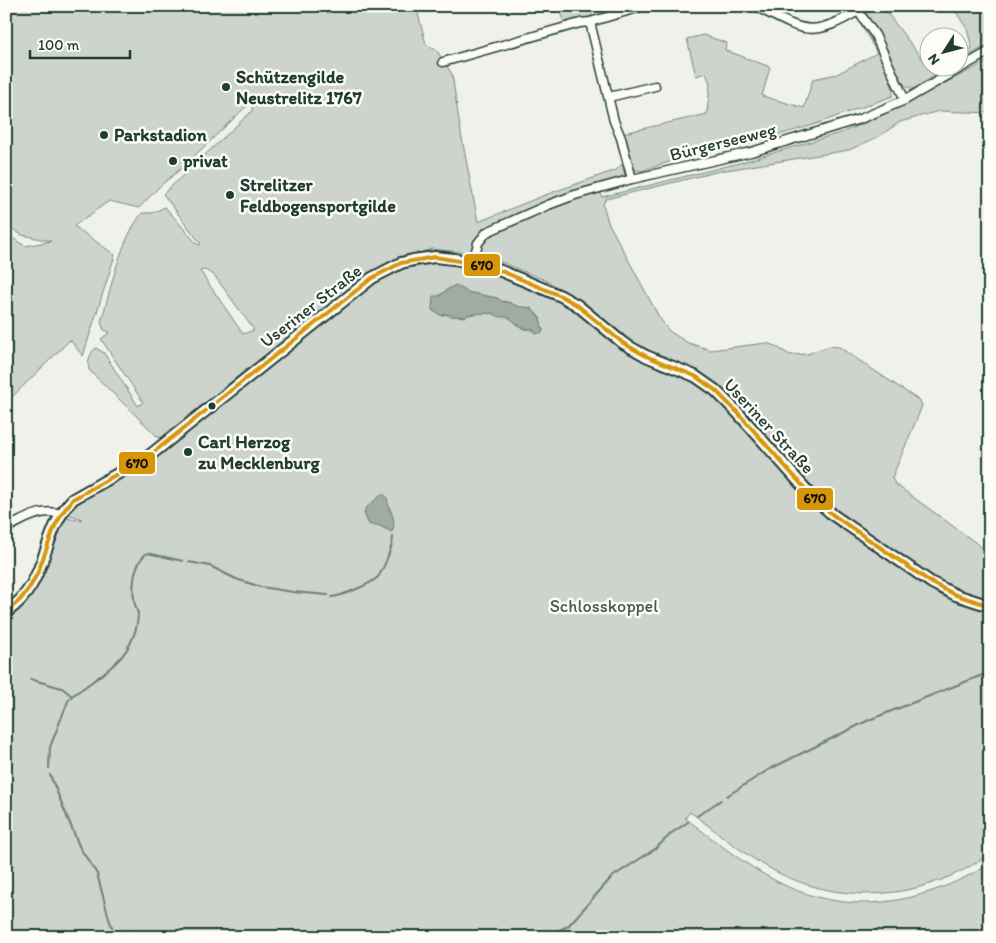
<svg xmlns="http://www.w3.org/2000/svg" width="996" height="943" viewBox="0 0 996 943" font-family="Itim,sans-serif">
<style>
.green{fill:#cdd3cd;stroke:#768880;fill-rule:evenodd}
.water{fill:#9faca4;stroke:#6c8077}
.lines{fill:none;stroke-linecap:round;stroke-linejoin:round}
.stream{stroke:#6c8077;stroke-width:2}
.minor-casing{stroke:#1f3d34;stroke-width:11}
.major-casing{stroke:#1f3d34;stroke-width:14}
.minor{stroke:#fdfcf7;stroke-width:8}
.major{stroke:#fdfcf7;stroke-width:10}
.bus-1-casing{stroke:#fdfcf7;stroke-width:8}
.bus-1{stroke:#d79608;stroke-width:4}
.poi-dot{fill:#1f3d34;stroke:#fdfcf7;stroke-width:2}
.labels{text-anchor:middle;stroke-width:5;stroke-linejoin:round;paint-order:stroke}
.poi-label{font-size:18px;font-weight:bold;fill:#1f3d34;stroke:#fdfcf7;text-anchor:start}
.street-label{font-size:18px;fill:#1f3d34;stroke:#fdfcf7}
.park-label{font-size:18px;fill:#425b53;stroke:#fdfcf7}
.line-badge{stroke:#fdfcf7;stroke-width:2}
.pale-badge-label{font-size:14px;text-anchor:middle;font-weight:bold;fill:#111}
</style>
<rect width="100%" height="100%" fill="#f0f1eb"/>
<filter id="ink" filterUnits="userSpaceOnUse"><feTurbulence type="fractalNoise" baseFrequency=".02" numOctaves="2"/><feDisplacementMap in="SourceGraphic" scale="10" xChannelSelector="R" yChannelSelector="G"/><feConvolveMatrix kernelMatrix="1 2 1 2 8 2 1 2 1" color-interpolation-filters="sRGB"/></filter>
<g filter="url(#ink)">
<path class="green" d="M6,6H416L426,44L437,51L452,74L460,128L478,222L545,195L616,170L622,164L627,183L600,191L602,197L743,162L843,132L881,116L986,62L990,70V113L939,111L900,122L878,137L849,150L720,171L606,199L603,204L608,222L659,317L669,331L688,343L711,350L766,343L775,346L790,355L807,354L830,346L839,347L920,401L922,406L892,478L895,484L990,553V600L958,590L935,578L836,511L813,490L742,409L718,386L697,372L637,345L617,332L580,301L545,280L491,258L468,253L432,249L399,259L379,268L360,281L163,438L158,437L89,370C87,363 90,352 96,348L104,353L138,406L143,402L101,339L110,332L104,330L101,322C112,285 119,244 142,213H152L165,207L198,245L201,244L163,194L252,111L253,100L183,167L160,186L139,208L109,201L74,226L115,255L83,356L70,340L6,403V234L25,246L51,241L22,235L6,225ZM205,270L214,275L254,330L243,334L200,271Z
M560,6H589L592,16L564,24Z
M860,6H882L929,68H948L913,89L905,86Z
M952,6H990V44L959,61V58L968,53L972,48L967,29Z
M858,19C872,29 894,79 893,96L810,126L743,145L688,156L641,171L636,170L632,167L624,133L707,114L710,84L706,73L696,76L687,39L703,35L727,43L725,50L770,67L762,96L804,108L813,79L837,74L877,53Z
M435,263L472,267L487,271L559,300L574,310L610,340L632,354L698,385L719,400L806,497L829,519L929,587L954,600L990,611V854C978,862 966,869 953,875C892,903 822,900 764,865C738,850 715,830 690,812L685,818C714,840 743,864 776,881C849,919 922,904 990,864V937H6V617L29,596L38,584L65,518L80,520L82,519L68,514C81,493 130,476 152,461L375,283L403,269ZM456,285L467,292L497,298L501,301L507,302L519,307L531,308L540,318L543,331C537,331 530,330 524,329C519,328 518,324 515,321C511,317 499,315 493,314C477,309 461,322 444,314L443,316L433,311V300L448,289ZM382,494C389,506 397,518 392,532L378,525H370L367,521L364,512Z"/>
<path class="water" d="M456,285L467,292L497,298L503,302H508L519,307H527L533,310L540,318L543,332L536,334L533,329L522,328L508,317H500L492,313L469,314L465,317L444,314L442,316L432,310L433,296H440L448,289Z
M382,494L386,496C388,500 388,504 389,508C393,519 396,519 392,532L378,525L369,524L365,516V509Z"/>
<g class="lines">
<path class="stream" d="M189,562L210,566L236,579L261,587L293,592L328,595
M332,597C342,596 371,584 378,577C383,570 393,546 393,537
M30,679L62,688L72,696
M49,768L50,747L68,701L72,696C90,683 120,665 130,644C134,636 138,624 138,614C137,609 134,605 134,599C132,584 134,563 147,553L183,561
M50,775L80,848L97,874L110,922L116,937
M727,796L768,770L869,720L990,672
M697,816L721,800
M121,937L131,931
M547,937L569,925L612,877L655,849L673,832L688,822"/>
<defs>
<path id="minor" d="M755,6C803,30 809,40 858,11L875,35L905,100
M590,22L614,121L621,138L632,179
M443,62L580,23L590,22L644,6
M609,97L655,86
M473,262L478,243L487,232L548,205L575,195L632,179L751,152L860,119L905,100L990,51
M6,528C26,519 39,508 62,514"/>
<path id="major" d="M6,612C49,584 41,531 73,499L149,456L372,278L401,263L413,260L435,257L454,259L489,266L561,296L577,305L623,343L646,356L695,376L715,390L738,413L809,493L833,515L932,583L956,595L990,606"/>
</defs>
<use href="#minor" class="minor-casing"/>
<use href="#major" class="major-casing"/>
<use href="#minor" class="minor"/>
<use href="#major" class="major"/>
<defs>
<path id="bus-1" d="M6,612L20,600L30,587L38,572L55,526L63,512L73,499L149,456L372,278L401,263L435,257L489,266L561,296L577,305L623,343L646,356L695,376L715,390L738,413L809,493L833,515L932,583L956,595L990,606"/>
</defs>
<use href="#bus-1" class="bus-1-casing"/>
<use href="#bus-1" class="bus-1"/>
</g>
</g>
<g class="poi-dot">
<circle cx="226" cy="87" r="5"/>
<circle cx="104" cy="135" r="5"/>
<circle cx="173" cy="161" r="5"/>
<circle cx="230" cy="195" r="5"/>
<circle cx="212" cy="406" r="4.5"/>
<circle cx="188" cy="452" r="5"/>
</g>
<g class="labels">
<g class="poi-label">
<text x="236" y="83">Schützengilde<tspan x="236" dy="21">Neustrelitz 1767</tspan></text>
<text x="114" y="141">Parkstadion</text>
<text x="183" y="167">privat</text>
<text x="240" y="191">Strelitzer<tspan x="240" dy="21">Feldbogensportgilde</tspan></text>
<text x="198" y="448">Carl Herzog<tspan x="198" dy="21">zu Mecklenburg</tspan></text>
</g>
<g class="street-label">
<text transform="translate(723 142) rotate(-14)" y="6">Bürgerseeweg</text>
<text transform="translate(311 306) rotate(-38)" y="6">Useriner Straße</text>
<text transform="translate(769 426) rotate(47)" y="6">Useriner Straße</text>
</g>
<g class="park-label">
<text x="604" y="612">Schlosskoppel</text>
</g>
</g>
<g class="line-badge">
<rect x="463" y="253" width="38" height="24" rx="5" fill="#d79608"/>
<rect x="118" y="451" width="38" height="24" rx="5" fill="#d79608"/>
<rect x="796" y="487" width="38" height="24" rx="5" fill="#d79608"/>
</g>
<g class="pale-badge-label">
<text x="482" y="270">670</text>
<text x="137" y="468">670</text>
<text x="815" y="503">670</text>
</g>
<rect width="996" height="943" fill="none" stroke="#fdfcf7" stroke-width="25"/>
<rect x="12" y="12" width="971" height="918" fill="none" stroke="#1f3d34" stroke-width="2" filter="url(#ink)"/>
<g transform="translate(944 52) rotate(234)"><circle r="24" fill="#fdfcf7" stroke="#a4b0a9"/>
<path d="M0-4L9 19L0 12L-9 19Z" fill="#1f3d34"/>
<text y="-8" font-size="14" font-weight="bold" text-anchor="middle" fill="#1f3d34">N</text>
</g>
<path d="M30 50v8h100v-8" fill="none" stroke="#1f3d34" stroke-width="2.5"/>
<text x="38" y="50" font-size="15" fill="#1f3d34" stroke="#fdfcf7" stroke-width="4" paint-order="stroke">100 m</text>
</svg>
